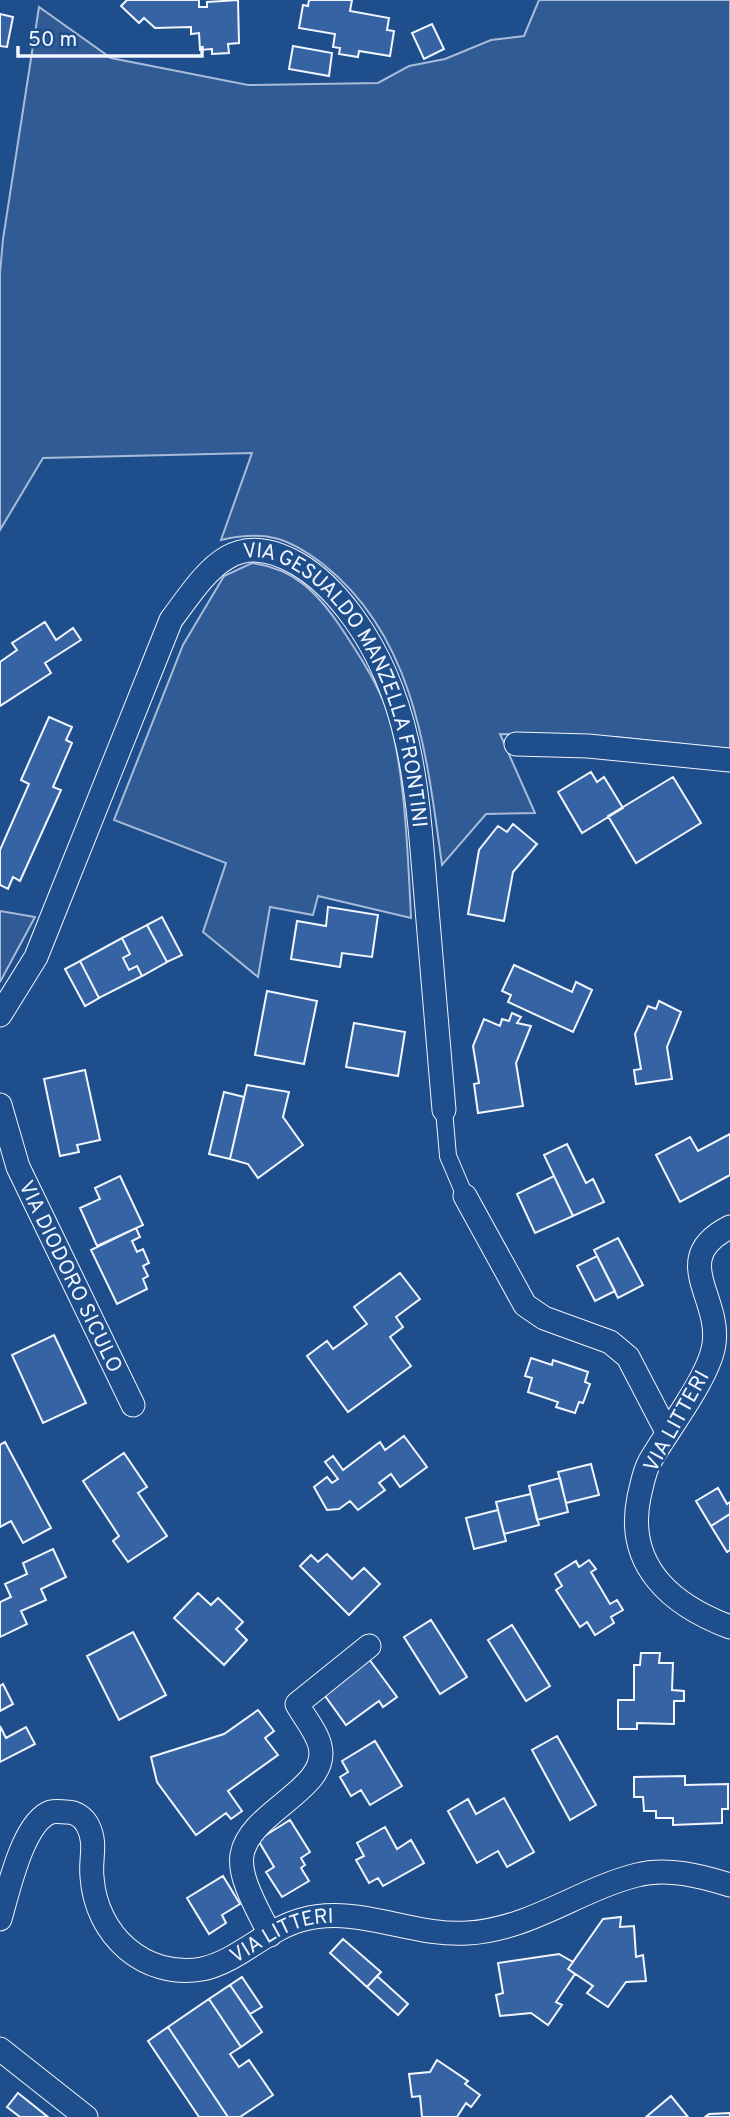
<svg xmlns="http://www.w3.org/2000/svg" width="730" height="2117" viewBox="0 0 730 2117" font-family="Overpass,sans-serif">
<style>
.green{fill:#305b95;stroke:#a8bbd7;stroke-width:2}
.building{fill:#3563a3;stroke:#f2f6ff;stroke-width:2}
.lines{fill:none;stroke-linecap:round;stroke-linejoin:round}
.pedestrian-casing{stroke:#f2f6ff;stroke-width:18}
.minor-casing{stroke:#f2f6ff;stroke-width:25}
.pedestrian{stroke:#1f4e8c;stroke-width:16}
.minor{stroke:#1f4e8c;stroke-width:23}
.labels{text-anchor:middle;stroke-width:5;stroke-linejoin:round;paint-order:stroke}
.street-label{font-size:21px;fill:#f2f6ff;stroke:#1f4e8c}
</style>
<rect width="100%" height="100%" fill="#1f4e8c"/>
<path class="green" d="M539,0H730V749L615,737L500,734L535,813L486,814L442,865C427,758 416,638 324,565C288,537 265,530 221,540L252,453L43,458L0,530V273L3,239L39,7L111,58L248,85L378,83L409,66L445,59L491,40L524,36Z
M252,563C294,569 316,591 340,626C355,649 372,674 383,700C405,754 408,858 411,918L318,896L313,915L270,907L258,977L203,932L226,863L114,820L183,645L224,576Z
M0,911L35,917L0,982Z"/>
<path class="building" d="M127,0H199V7H207V2L238,0L239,43L228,44L229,53L212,54V49L200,50L199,33L191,34V27L155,28L144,18L139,23L121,6Z
M309,0H352L350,11L389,18L387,30L394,31L390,56L359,51L358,57L339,54L340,48L333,47L335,34L299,28L303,5L308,6Z
M0,14L13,17L7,47L0,46Z
M432,24L444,49L424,59L412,33Z
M293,46L332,53L329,76L289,69Z
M45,622L56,640L73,628L81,640L45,663L51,673L0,706V662L17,650L12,643Z
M49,717L72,727L66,740L72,743L53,787L61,790L20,881L13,877L8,889L0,885V850L29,784L21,780Z
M591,772L597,782L604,777L623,808L582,833L558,792Z
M673,777L701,823L636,863L608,816Z
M513,824L537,844L513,872L504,921L468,914L479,850L498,826L507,832Z
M328,907L378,915L372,957L342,953L340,967L291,959L297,921L326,926Z
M162,917L182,955L167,962L147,925Z
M147,925L167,962L142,976L137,966L129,970L123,958L130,954L122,938Z
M122,938L130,954L123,958L129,970L137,966L142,976L99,998L80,961Z
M80,961L99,998L85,1006L65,969Z
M514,965L572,992L576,982L592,990L573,1032L508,1002L511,995L502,991Z
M267,991L317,1001L304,1064L255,1055Z
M659,1001L681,1012L667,1047L672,1079L636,1084L634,1070L641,1069L635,1034L648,1006L656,1009Z
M512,1013L521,1017L517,1023L531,1026L516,1063L523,1106L478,1113L474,1084L479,1083L473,1046L484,1019L500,1026L502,1019L509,1021Z
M354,1023L405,1032L398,1076L346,1067Z
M85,1070L100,1140L77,1145L79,1152L60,1156L44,1079Z
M247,1085L289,1092L283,1117L303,1145L258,1178L248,1164L230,1159Z
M224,1092L244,1097L230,1159L209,1154Z
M730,1134V1175L680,1202L656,1155L690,1137L698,1151Z
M567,1144L586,1183L593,1179L604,1202L573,1216L544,1155Z
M120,1176L143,1225L97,1246L80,1208L100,1199L95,1188Z
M554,1176L573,1216L535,1233L517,1194Z
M136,1228L140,1237L132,1241L137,1252L143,1249L149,1263L143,1266L148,1276L143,1279L147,1289L117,1304L91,1250Z
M618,1238L643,1285L618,1298L594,1250Z
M597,1256L615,1291L595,1301L577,1266Z
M400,1273L420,1299L396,1317L403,1327L390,1337L411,1366L348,1412L307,1356L327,1341L333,1349L367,1324L354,1307Z
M54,1335L86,1403L43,1423L12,1355Z
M531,1358L552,1365L553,1360L588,1372L585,1382L590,1384L583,1403L579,1402L575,1413L556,1407L558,1402L528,1392L532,1378L525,1376Z
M404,1436L427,1467L400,1487L391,1474L379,1483L385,1490L358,1510L350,1501L339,1509L327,1510L314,1487L327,1477L332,1483L338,1479L325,1462L333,1456L343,1470L380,1442L385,1450Z
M5,1442L51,1528L23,1543L11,1521L0,1527V1445Z
M124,1453L147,1487L138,1493L167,1536L128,1562L113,1541L119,1536L83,1481Z
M591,1464L599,1495L566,1503L558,1472Z
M560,1478L568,1512L537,1520L529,1486Z
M718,1488L727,1504L730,1502V1514L711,1526L696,1501Z
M531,1494L539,1525L504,1534L496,1502Z
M498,1510L506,1541L474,1549L466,1518Z
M730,1514V1550L727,1552L711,1526Z
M53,1549L66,1577L41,1589L46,1600L21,1611L27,1624L0,1637V1602L11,1597L5,1584L27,1574L23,1563Z
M327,1554L352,1579L364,1568L380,1584L349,1615L300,1566L311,1555L318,1562Z
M589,1560L596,1569L591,1572L610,1604L617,1600L623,1610L611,1617L614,1623L595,1635L587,1622L580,1627L556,1590L562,1586L555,1574L576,1561L579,1567Z
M198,1593L211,1605L218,1598L243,1622L236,1629L247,1640L224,1665L174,1618Z
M431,1620L467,1677L440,1694L404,1637Z
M512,1625L550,1686L526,1701L488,1640Z
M133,1632L166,1695L119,1720L87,1656Z
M641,1653H660L659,1663H673L672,1690L684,1691V1701H674V1724L637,1723V1729H618V1700H634V1665H640Z
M369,1659L397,1697L383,1707L379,1701L346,1725L323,1693Z
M3,1684L13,1704L0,1711V1686Z
M258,1710L274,1731L265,1738L278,1755L228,1791L242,1811L231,1819L226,1813L196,1835L157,1782L151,1757L224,1734Z
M0,1726L6,1738L26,1727L35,1744L0,1762Z
M557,1736L596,1805L570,1820L532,1750Z
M375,1741L402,1786L370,1805L361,1790L351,1796L340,1777L348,1772L342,1761Z
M685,1776V1785L728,1784V1809H722V1823L673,1825V1818H656V1811H644L643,1797H634V1777Z
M504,1798L534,1852L507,1867L498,1851L477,1863L448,1811L468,1799L476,1814Z
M290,1820L310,1852L301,1858L305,1865L301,1868L309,1881L282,1897L266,1872L274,1867L258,1840Z
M385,1827L397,1849L411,1840L424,1863L383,1886L378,1878L369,1883L356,1860L364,1856L357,1843Z
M223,1876L240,1904L222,1915L226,1923L209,1934L187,1898Z
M621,1917L620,1927L634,1926L636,1957L643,1955L646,1981L626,1982L608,2007L587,1993L593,1986L568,1969L603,1919Z
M343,1939L381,1972L367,1987L330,1953Z
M559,1954L573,1962L568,1969L575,1974L556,2002L562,2005L548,2025L531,2013L500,2016L496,1995L503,1993L498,1963Z
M377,1976L408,2004L398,2015L367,1987Z
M242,1977L262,2007L250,2014L230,1985Z
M230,1985L262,2032L241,2047L209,1999Z
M209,1999L241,2047L230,2054L239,2067L249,2060L273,2095L240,2117H228L168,2027Z
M168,2027L228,2117H199L148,2041Z
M437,2060L468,2081L465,2084L480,2095L471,2107L466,2103L457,2117H422L420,2096L412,2097L409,2074L430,2072Z
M18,2093L48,2117H20L7,2107Z
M671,2096L688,2117H646Z
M730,2113V2117H705L709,2114Z"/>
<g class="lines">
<defs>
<path id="pedestrian" d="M444,1110L448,1156L465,1196"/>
<g id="minor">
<path d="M516,744L588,746L730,760"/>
<path id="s1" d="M0,1015L36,957L171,620C206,573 232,527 296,563C319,576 337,595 353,617C416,704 418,806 427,909C433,976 438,1043 444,1110"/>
<path id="s2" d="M0,1105L18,1167L133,1405"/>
<path d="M465,1196L525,1305L544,1318L610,1342L628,1357L667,1432"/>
<path d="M730,1227C668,1258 721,1297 714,1344C710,1376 667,1431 650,1461C644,1471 642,1485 639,1497C625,1565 671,1605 730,1627"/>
<path id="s3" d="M0,1919C8,1892 23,1821 51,1812C56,1811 63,1812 67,1812C76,1812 84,1818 88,1826C97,1844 90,1858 92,1877C96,1935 144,1979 202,1969C237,1962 267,1929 301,1920C357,1904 412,1937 468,1933C531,1929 578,1890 637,1875C667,1867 701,1876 730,1885"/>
<path d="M270,1935C260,1913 238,1879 242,1855C249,1811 331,1789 320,1746C317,1732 304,1717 297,1704L369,1646"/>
<path d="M0,2049L86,2117"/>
</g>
</defs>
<use href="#pedestrian" class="pedestrian-casing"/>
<use href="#minor" class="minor-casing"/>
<use href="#pedestrian" class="pedestrian"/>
<use href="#minor" class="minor"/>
</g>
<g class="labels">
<g class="street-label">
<text dy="7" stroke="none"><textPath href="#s1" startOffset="712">VIA GESUALDO MANZELLA FRONTINI</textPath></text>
<text dy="7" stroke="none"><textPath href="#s2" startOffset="186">VIA DIODORO SICULO</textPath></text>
<text transform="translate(676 1421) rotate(-61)" y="7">VIA LITTERI</text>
<text dy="7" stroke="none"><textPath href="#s3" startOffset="466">VIA LITTERI</textPath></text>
</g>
</g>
<path d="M18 46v10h184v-10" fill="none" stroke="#f2f6ff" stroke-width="3.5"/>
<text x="28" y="46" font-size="21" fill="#f2f6ff" stroke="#1f4e8c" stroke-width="5" paint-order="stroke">50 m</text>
</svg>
